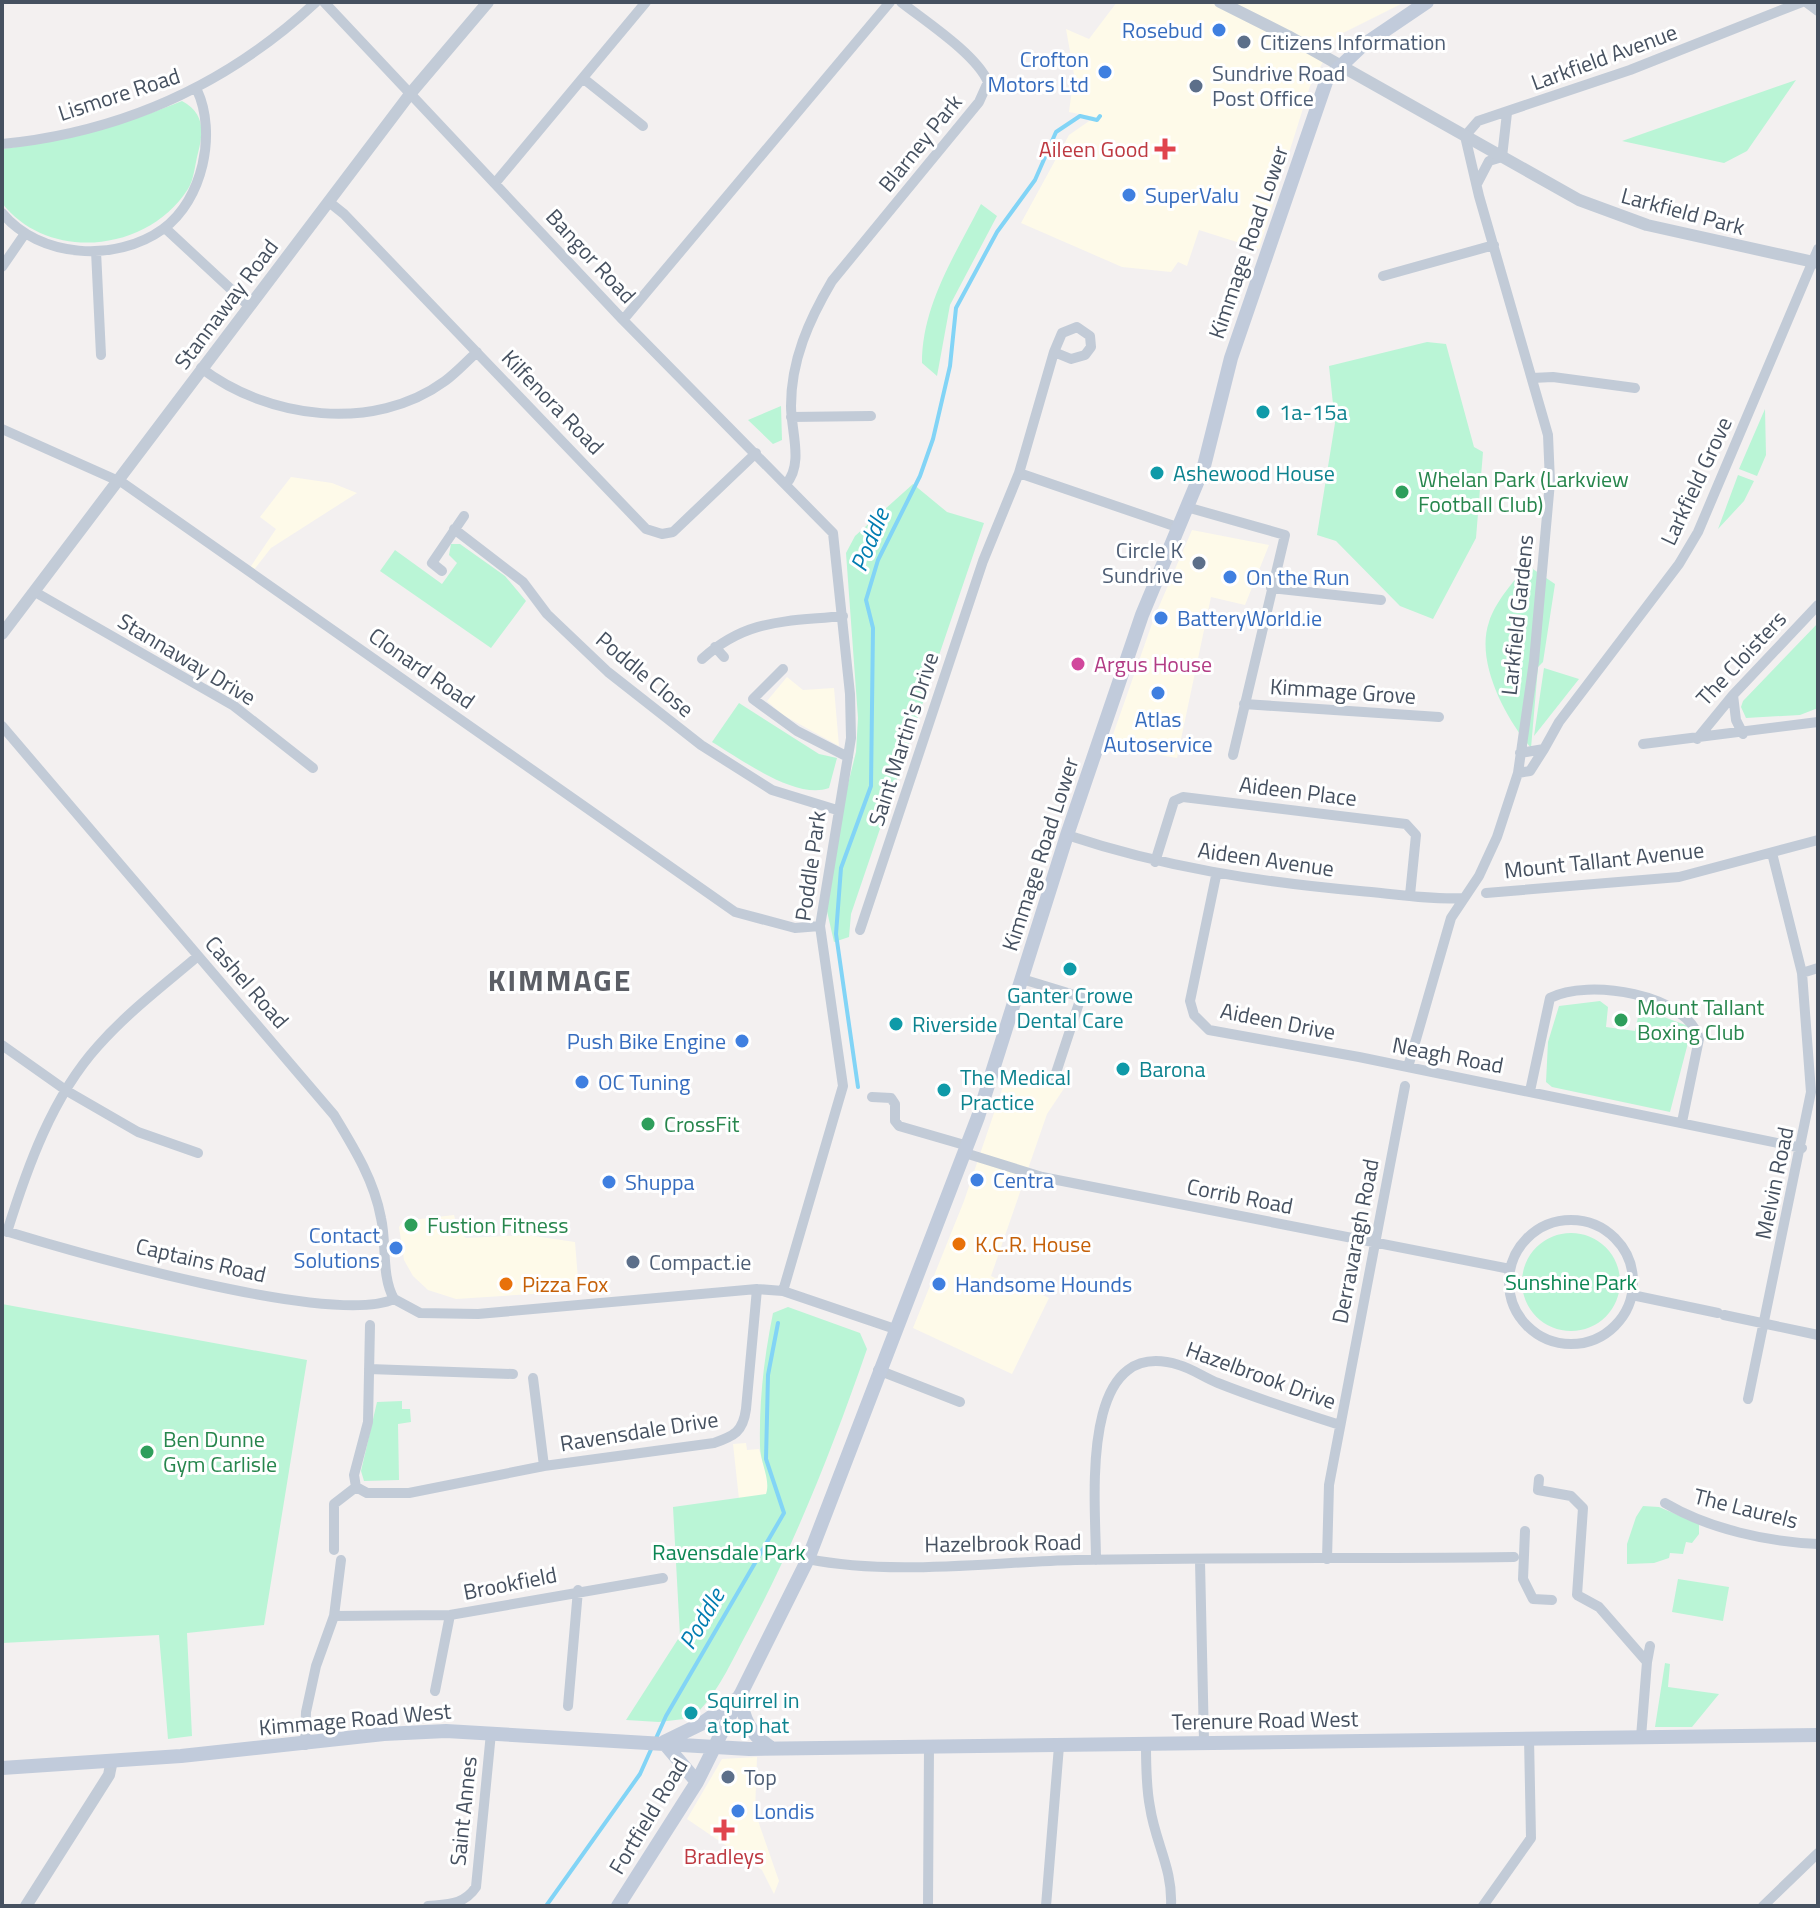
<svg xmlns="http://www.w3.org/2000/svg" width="1820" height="1908" viewBox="0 0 1820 1908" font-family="'Titillium Web',sans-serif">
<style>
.commercial{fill:#fefae9}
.green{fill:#baf5d6}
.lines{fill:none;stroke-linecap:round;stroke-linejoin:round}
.stream{stroke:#82d4f6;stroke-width:4}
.minor{stroke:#c2cbd7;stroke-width:10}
.tertiary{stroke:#c2cbd7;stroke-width:12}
.secondary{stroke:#c1cbdb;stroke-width:14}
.shop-dot{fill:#3f7fe0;stroke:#fff;stroke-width:3}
.service-dot{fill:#5c6f8a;stroke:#fff;stroke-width:3}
.health-dot{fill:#e0444e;stroke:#fff;stroke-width:3}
.culture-dot{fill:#0f9aa8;stroke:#fff;stroke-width:3}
.leisure-dot{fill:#2e9e5b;stroke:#fff;stroke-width:3}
.hotel-dot{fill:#d1479c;stroke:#fff;stroke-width:3}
.food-dot{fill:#e8710a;stroke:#fff;stroke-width:3}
.labels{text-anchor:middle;stroke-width:6;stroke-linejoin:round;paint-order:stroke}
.shop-label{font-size:22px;fill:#366cbe;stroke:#fff;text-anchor:start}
.service-label{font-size:22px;fill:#4e5e75;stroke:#fff;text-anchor:start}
.street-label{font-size:22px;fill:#465160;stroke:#fff}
.health-label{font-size:22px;fill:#be3a42;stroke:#fff;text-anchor:end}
.culture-label{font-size:22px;fill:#0d838f;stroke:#fff;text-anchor:start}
.leisure-label{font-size:22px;fill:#27864d;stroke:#fff;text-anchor:start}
.hotel-label{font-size:22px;fill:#b23c85;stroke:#fff;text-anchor:start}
.food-label{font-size:22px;fill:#c56008;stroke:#fff;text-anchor:start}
.park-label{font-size:22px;fill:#0c8654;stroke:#fff}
.water-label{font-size:24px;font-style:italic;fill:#017cb1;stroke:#fff}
.district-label{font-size:30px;font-weight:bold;letter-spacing:2px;fill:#5c5f66;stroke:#fff}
</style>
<rect width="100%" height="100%" fill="#f3f0f0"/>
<path class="commercial" d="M1117,2H1405L1337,36L1310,86L1259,249L1199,230L1187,266L1178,262L1171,272L1122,267L1021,223L1069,135L1095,117L1069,112L1074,74L1066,29L1089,39Z
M291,477L332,483L357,493L271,548L253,571L249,569L276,529L260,517Z
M1192,530L1269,545L1245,605L1211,597L1177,758L1109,746L1154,618Z
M787,677L803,690L834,688L839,746L783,715L767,701Z
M1008,1072L1065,1087L1047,1114L991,1276L997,1279L999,1274L1049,1298L1012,1374L913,1328L964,1201Z
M454,1215L458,1231L466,1238L527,1235L575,1242L579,1291L456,1299L428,1290L413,1276L404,1260L399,1227L403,1221Z
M746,1443L747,1450L759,1449L769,1485L766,1495L739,1499L733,1444Z
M757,1757L755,1812L779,1881L774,1894L762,1870L687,1819L722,1759Z"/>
<path class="green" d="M1796,80L1747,151L1724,163L1622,141Z
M182,101C204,113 204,130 198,153C195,164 194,180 188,189C148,252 49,263 2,203V149C68,140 121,126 182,101Z
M981,204L997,216L950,305L937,376L922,363C922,305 955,255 981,204Z
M1427,342L1446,344L1474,447L1483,452L1476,538L1433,619L1400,606L1336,541L1317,535L1335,423L1329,366Z
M781,406L782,440L773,444L748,420Z
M1765,409L1766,455L1757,476L1739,469Z
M1738,475L1754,481L1744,501L1718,529Z
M913,484L947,512L984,523L851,914L849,937L834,942L824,898L829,861L856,752L858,718L846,553L855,536Z
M451,544H460L505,576L526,601L491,648L380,571L395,550L442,584L457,563L449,555Z
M1527,565L1555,584L1543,662L1538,667L1531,748C1506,719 1475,662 1489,622C1495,602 1514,581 1527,565Z
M1818,623V708L1800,715L1746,718L1741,707L1743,701Z
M1544,668L1579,679L1534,736Z
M739,703L819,754L837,758L829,788C796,800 742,760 712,742Z
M1600,1001L1608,1007L1606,1027L1635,1031L1640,1008L1688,1026L1689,1039L1670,1112L1552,1087L1546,1082L1548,1042L1559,1006Z
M1522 1282a49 49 0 1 1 98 0a49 49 0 1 1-98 0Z
M2,1304L307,1360L264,1625L187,1633L192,1736L168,1739L159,1635L2,1643Z
M788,1307L860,1333L867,1349C832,1450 793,1549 742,1642C728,1669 715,1697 692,1718L659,1722L626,1720L680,1636L673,1507L766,1494C771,1480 760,1462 760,1446C759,1400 764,1358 773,1313Z
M402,1401V1409H410L411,1422L398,1424L399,1480L364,1481L361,1471L377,1402Z
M1643,1506L1659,1507L1699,1524V1534L1692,1543L1686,1542L1683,1554L1670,1553L1669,1558L1654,1563L1627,1564V1544L1636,1517Z
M1678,1579L1729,1587L1723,1621L1672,1612Z
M1665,1663L1670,1664L1668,1687L1719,1694L1692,1727H1655Z"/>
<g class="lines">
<path class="stream" d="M858,1087L836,934L841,868L871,786L873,628L866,600L878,560L920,476L933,439L950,366L956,308L997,232L1035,180L1056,132L1080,116L1097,120L1100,116
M546,1906L640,1774L666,1716L784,1513L766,1459L768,1375L778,1323"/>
<path class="minor" d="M324,2L623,320L833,533L850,694L851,738L820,926L843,1086L783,1291
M1806,2L1818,11
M584,79L643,126
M2,144C123,132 227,85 316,2
M496,182L646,2
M1477,184L1489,161L1502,157L1507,113
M329,202L344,214L646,529L662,534L673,532L756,453
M2,213C39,258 116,263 163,229C203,200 217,133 197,90
M165,228L249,306
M96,251L101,355
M2,267L24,235
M1383,276L1494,245
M623,320L890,2
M1077,327L1090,336L1091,347L1085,355L1071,359L1054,352L1062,333Z
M201,368C268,419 374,433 445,381C456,373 466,362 477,352
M1532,378L1553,377L1635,388
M791,417L871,416
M2,429L123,483L735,912L795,928L820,926
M1019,473L1180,528
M786,484C804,464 791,431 791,406C791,360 809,320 832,281L979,102L988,82C976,54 925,21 901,2
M1190,508L1285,535L1233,755
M454,529L523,582L547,614L608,672L701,745L772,790L837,810
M442,571L432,563L464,516
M1271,588L1381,600
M35,592L234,706L313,768
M715,647L724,657
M702,659C747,618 786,622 843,616
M783,669L753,699L797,731L848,757
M1733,695L1736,720L1743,734
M1244,704L1439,717
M2,726L334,1115C354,1148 374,1180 381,1218C387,1244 381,1276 394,1299
M1697,739L1733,695L1818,605
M1643,744L1818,722
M1520,753L1544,749L1559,722L1679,564L1698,532L1818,249
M1518,773L1530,771L1544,749
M1067,835C1163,867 1259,882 1360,891C1394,894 1430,900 1464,898
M1155,862L1174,801L1183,797L1406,824L1416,835L1410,895
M1216,876L1190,1001L1194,1015L1209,1030L1359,1057L1802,1148
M1486,893L1679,877L1818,840
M860,930L983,561L1019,473L1054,352
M1802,973L1818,968
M1022,979L1081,997L1053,1082
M2,1045L67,1091L138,1132L198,1153
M1408,1067L1451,918L1479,876L1497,837L1518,773L1534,661L1550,482L1548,435L1479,196L1465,136L1478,121L1630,70L1802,2
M1530,1091L1550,998C1587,978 1688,994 1699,1039L1682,1122
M872,1097L891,1098L895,1104V1121L899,1126L968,1146
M965,1153L1042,1177L1510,1269
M1509 1282a62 62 0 1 1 124 0a62 62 0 1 1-124 0Z
M2,1230C74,1252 333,1327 394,1299
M7,1232C27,1168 52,1097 98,1046C128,1012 164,985 198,956
M1632,1295L1718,1313
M394,1299L420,1313L478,1314L757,1289L783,1291L895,1329
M1724,1315L1818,1335
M370,1325L368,1422L354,1475L356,1487L367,1493H409L544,1466L714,1443C734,1436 743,1432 746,1409L757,1289
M369,1369L513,1374
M878,1370L960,1402
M533,1378L544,1466
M1748,1399L1811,1092L1802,973L1772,853
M1539,1479L1538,1490L1571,1496L1583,1508L1577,1595L1599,1607L1647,1662L1641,1737
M1665,1503C1709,1529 1768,1542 1818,1544
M1525,1531L1523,1579L1533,1599L1552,1600
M334,1550V1504L356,1487
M808,1559C892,1576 990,1562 1075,1560C1221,1557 1368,1559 1514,1557
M1327,1559L1329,1485L1405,1086
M1096,1560C1096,1505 1077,1333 1179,1365C1193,1369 1205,1378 1218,1383C1258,1399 1299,1412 1340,1425
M1200,1561L1204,1742
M334,1616L450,1615L663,1578
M1647,1662L1650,1646
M435,1691L450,1615
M568,1706L578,1590
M1146,1744C1146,1764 1146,1787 1150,1807C1155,1842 1173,1869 1171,1906
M305,1745L306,1712L316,1666L334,1616L341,1560
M428,1906C448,1904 464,1905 476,1887L491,1733
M928,1906L929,1747
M1046,1906L1059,1746
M1483,1906L1531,1838L1529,1738
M1763,1906L1818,1853"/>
<path class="tertiary" d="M1220,2L1288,36L1579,200L1647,225L1818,263
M2,634L410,94L488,2
M26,1906L109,1775L112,1760"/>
<path class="secondary" d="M740,1695C743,1719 750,1734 770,1747
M664,1742L701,1724L735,1700
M665,1744L697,1782
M2,1768L181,1756L384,1734L446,1731L749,1749L1818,1735
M618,1906L697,1782L808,1559L978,1117L1067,835L1142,615L1204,466L1231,358L1327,79L1362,46L1427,2"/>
</g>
<g class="shop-dot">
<circle cx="1219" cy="30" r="8"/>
<circle cx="1105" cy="72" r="8"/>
<circle cx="1129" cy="195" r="8"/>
<circle cx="1230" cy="577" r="8"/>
<circle cx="1161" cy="618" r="8"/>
<circle cx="1158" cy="693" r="8"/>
<circle cx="742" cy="1041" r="8"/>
<circle cx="582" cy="1082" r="8"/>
<circle cx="977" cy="1180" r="8"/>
<circle cx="609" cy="1182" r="8"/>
<circle cx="396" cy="1248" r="8"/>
<circle cx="939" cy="1284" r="8"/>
<circle cx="738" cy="1811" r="8"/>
</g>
<g class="service-dot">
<circle cx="1244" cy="42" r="8"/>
<circle cx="1196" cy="86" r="8"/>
<circle cx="1199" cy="563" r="8"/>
<circle cx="633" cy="1262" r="8"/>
<circle cx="728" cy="1777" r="8"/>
</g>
<g class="health-dot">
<path d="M1161 137h8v8h8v8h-8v8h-8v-8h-8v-8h8z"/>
<path d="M720 1818h8v8h8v8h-8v8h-8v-8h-8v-8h8z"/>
</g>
<g class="culture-dot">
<circle cx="1263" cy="412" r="8"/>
<circle cx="1157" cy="473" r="8"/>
<circle cx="1070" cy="969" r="8"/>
<circle cx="896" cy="1024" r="8"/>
<circle cx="1123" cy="1069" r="8"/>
<circle cx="944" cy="1090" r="8"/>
<circle cx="691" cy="1713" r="8"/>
</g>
<g class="leisure-dot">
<circle cx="1402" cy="492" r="8"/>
<circle cx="1621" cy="1020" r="8"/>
<circle cx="648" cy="1124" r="8"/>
<circle cx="411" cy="1225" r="8"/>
<circle cx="147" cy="1452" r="8"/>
</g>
<circle class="hotel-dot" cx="1078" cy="664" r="8"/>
<g class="food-dot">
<circle cx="959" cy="1244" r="8"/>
<circle cx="506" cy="1284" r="8"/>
</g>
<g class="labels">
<g class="shop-label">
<text x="1203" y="38" text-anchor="end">Rosebud</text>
<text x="1089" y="67" text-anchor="end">Crofton<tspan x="1089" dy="25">Motors Ltd</tspan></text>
<text x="1145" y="203">SuperValu</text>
<text x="1246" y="585">On the Run</text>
<text x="1177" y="626">BatteryWorld.ie</text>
<text x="1158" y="727" text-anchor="middle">Atlas<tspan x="1158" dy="25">Autoservice</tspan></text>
<text x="726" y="1049" text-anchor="end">Push Bike Engine</text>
<text x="598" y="1090">OC Tuning</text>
<text x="993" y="1188">Centra</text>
<text x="625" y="1190">Shuppa</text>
<text x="380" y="1243" text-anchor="end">Contact<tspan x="380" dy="25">Solutions</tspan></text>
<text x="955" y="1292">Handsome Hounds</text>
<text x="754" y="1819">Londis</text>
</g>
<g class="service-label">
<text x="1260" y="50">Citizens Information</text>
<text x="1212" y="81">Sundrive Road<tspan x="1212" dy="25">Post Office</tspan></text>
<text x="1183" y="558" text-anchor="end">Circle K<tspan x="1183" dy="25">Sundrive</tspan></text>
<text x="649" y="1270">Compact.ie</text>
<text x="744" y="1785">Top</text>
</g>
<g class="street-label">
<text transform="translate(1604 57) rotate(-20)" y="8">Larkfield Avenue</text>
<text transform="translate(119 94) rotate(-18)" y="8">Lismore Road</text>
<text transform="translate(920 143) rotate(-51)" y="8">Blarney Park</text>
<text transform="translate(1683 211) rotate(15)" y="8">Larkfield Park</text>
<text transform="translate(1248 242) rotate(-71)" y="8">Kimmage Road Lower</text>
<text transform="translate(591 256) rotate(47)" y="8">Bangor Road</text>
<text transform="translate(226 304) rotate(-53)" y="8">Stannaway Road</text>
<text transform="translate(553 402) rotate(46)" y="8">Kilfenora Road</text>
<text transform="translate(1696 481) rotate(-65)" y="8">Larkfield Grove</text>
<text transform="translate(1517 615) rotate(-84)" y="8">Larkfield Gardens</text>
<text transform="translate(1741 658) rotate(-47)" y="8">The Cloisters</text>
<text transform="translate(187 659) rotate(31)" y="8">Stannaway Drive</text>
<text transform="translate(422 668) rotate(35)" y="8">Clonard Road</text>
<text transform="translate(645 674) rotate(40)" y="8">Poddle Close</text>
<text transform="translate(1343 691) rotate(4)" y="8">Kimmage Grove</text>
<text transform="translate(903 739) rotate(-72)" y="8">Saint Martin's Drive</text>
<text transform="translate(1298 791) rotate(7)" y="8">Aideen Place</text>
<text transform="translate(1040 854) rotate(-72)" y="8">Kimmage Road Lower</text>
<text transform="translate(1266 859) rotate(8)" y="8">Aideen Avenue</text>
<text transform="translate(1604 860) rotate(-6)" y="8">Mount Tallant Avenue</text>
<text transform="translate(810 866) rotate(-82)" y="8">Poddle Park</text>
<text transform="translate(247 982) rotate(49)" y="8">Cashel Road</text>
<text transform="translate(1278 1021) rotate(11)" y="8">Aideen Drive</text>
<text transform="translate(1448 1055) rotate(11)" y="8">Neagh Road</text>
<text transform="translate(1774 1183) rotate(-78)" y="8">Melvin Road</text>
<text transform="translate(1240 1196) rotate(11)" y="8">Corrib Road</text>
<text transform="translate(1355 1241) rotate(-79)" y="8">Derravaragh Road</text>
<text transform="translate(201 1260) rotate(13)" y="8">Captains Road</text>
<text transform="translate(1261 1375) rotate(20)" y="8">Hazelbrook Drive</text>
<text transform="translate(639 1431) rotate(-9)" y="8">Ravensdale Drive</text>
<text transform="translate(1746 1508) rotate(14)" y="8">The Laurels</text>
<text transform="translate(1003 1543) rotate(-1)" y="8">Hazelbrook Road</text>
<text transform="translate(510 1583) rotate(-11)" y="8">Brookfield</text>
<text transform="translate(355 1719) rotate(-5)" y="8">Kimmage Road West</text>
<text transform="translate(1265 1720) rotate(-1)" y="8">Terenure Road West</text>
<text transform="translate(463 1811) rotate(-84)" y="8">Saint Annes</text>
<text transform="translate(648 1816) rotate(-59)" y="8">Fortfield Road</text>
</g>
<g class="health-label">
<text x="1149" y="157">Aileen Good</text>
<text x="724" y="1864" text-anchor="middle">Bradleys</text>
</g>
<g class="culture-label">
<text x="1279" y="420">1a-15a</text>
<text x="1173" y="481">Ashewood House</text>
<text x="1070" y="1003" text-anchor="middle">Ganter Crowe<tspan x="1070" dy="25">Dental Care</tspan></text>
<text x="912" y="1032">Riverside</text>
<text x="1139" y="1077">Barona</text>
<text x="960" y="1085">The Medical<tspan x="960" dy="25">Practice</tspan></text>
<text x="707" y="1708">Squirrel in<tspan x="707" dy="25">a top hat</tspan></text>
</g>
<g class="leisure-label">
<text x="1418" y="487">Whelan Park (Larkview<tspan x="1418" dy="25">Football Club)</tspan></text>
<text x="1637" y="1015">Mount Tallant<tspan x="1637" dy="25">Boxing Club</tspan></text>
<text x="664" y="1132">CrossFit</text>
<text x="427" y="1233">Fustion Fitness</text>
<text x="163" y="1447">Ben Dunne<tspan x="163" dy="25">Gym Carlisle</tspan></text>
</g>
<g class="hotel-label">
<text x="1094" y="672">Argus House</text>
</g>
<g class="food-label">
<text x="975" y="1252">K.C.R. House</text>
<text x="522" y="1292">Pizza Fox</text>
</g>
<g class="park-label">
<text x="1571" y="1290">Sunshine Park</text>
<text x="729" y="1560">Ravensdale Park</text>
</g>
<g class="water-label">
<text transform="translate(870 540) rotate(-68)" y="8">Poddle</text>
<text transform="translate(702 1619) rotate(-60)" y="8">Poddle</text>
</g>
<g class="district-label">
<text x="560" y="991">KIMMAGE</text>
</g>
</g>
<rect width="1820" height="1908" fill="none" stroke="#465160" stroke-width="8"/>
</svg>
